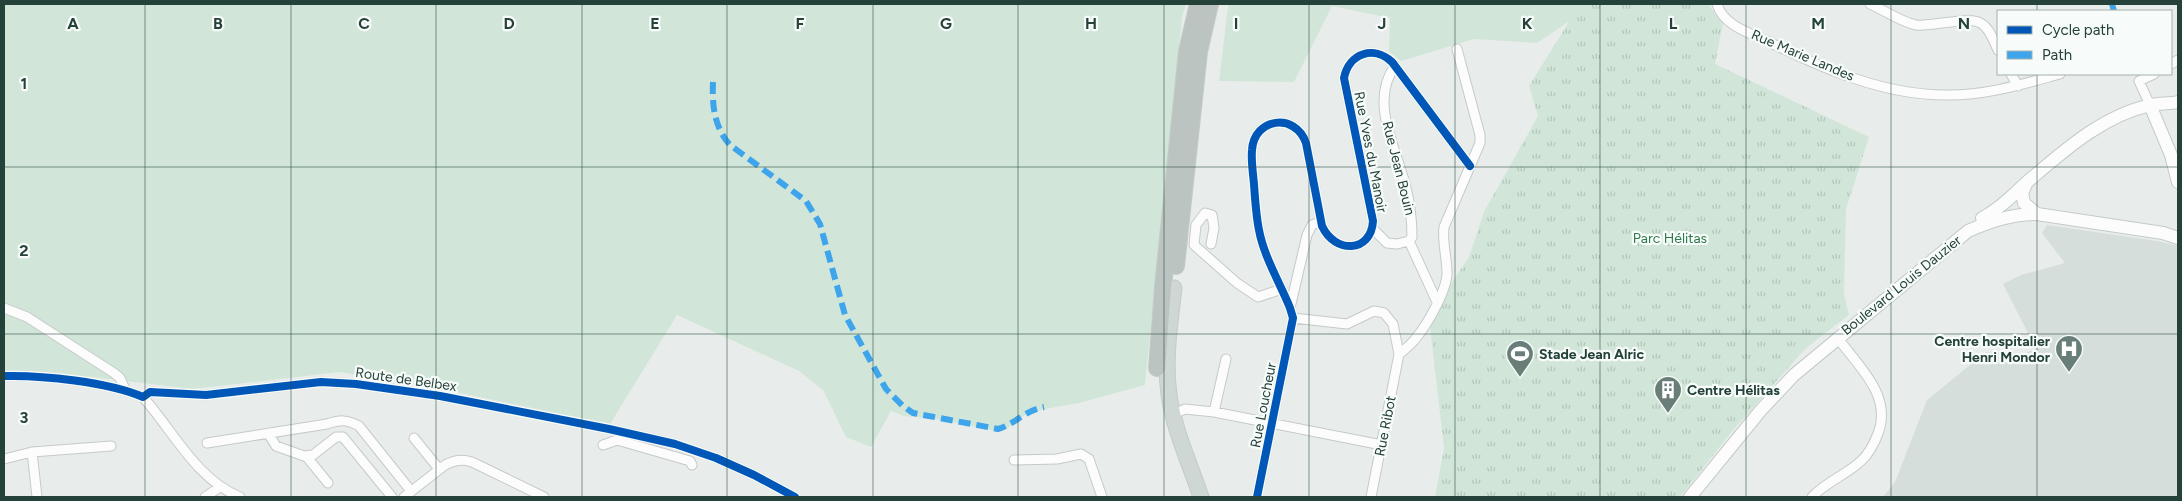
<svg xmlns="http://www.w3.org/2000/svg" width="2182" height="501" viewBox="0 0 2182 501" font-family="Figtree,sans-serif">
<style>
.built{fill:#d6dedb}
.grass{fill:#d1e6d8}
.park{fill:url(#park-tufts)}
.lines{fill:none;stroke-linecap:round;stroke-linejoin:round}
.street-casing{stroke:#c5cac8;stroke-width:11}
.secondary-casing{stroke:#c3cbc8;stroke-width:14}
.primary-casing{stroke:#c3ccc9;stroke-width:17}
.highway-casing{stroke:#c3ccc9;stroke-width:18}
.street{stroke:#fcfcfc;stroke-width:9}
.secondary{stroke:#fcfcfc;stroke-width:12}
.primary{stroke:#cfd7d5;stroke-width:15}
.highway{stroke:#bcc4c2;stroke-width:16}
.quiet{stroke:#3ea4ec;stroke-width:6;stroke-dasharray:12 6;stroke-linecap:butt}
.cycleway-casing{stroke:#f7fbf9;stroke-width:11}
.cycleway{stroke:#0057b8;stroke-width:8}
.grid{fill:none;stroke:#24423a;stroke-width:1;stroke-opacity:0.55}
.labels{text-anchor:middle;stroke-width:4.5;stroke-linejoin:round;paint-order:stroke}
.street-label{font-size:14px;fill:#24423a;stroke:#f7fbf9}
.park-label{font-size:14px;fill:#2d7a4b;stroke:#f7fbf9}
.poi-label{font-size:14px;font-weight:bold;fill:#24423a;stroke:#f7fbf9;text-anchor:start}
.grid-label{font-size:16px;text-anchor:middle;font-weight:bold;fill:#24423a;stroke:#f7fbf9;stroke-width:4.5;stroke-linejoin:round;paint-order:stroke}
</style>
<defs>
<pattern id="park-tufts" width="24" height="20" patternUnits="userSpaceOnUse" patternTransform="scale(1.25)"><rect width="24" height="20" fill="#d1e6d8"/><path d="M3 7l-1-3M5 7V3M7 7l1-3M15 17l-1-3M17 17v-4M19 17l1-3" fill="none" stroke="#b3c6ba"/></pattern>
</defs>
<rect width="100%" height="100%" fill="#e8edeb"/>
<path class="built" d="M2047,225L2157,241L2178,246V497H1883L1895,482L1927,400L1986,352L2025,353L2036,349L2003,284L2021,275L2065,263L2042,233Z"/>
<path class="grass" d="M4,4H1186L1182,17L1145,385L1079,403L1045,409L1025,415L1008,428L997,431L935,419L904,416L891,411L871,447L846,437L823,390L799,371L677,315L610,424L426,386L340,372L192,389L59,373H4Z
M1230,4H1580L1571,20L1537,43L1474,39L1401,61L1389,51L1390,18L1332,6L1294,82L1219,81L1228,7Z"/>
<path class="park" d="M1580,4H1708L1723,23L1715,64L1869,137L1846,209L1844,294L1849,315L1806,348L1733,430L1680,497H1435L1444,448L1430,326L1448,288L1469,257L1484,212L1538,116L1529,86Z"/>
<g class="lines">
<defs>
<path id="street" d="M1717,4C1723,25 1749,33 1767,41C1822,68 1883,95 1945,95C1984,96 2023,84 2060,74
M1870,4C1884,10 1901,22 1916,25C1932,27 1970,15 1982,24C1990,29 1994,42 1998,50
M2171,64L2178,60
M1395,66C1369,101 1396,148 1405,184C1410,202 1412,219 1412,237L1409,241
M2011,74L2018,86
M2150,105L2139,81L2154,74
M1372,228L1387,243L1397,244L1409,241L1437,302
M1211,244L1214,228L1212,215L1205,213L1196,225L1194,245L1237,283L1258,297L1282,289
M4,308L27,317L114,373L120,378L125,389
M1290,308L1307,235L1312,225L1321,221
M1293,318L1347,324L1374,311L1384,313L1393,324L1399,354L1371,497
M1399,354C1405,349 1412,344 1416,338C1427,325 1447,290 1447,273C1447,257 1442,243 1444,227L1480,143V135L1457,49
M4,376C42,375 108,382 143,397L150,392L206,395L321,382L356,384L440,396L609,429L675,444L716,458L754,475L795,497
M143,397C173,431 197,480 240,497
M1214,412L1226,359
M1174,414L1185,409L1214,412L1382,445
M268,433L276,446L304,456L313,455L336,437H343L392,497
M414,438L439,469
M207,443L327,424C340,420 346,419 359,426L411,491
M603,445L617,440L690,461L692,465
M306,456L328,483
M4,459L32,452
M1014,460L1057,459L1081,454L1089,459L1102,497
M37,497L32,452L111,446
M205,497L220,487
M404,497L445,465C455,460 462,459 472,462L544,497
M1257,497L1293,318L1290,308C1280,283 1264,257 1259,230C1256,215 1255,199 1254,184C1253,173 1251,161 1252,150C1254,118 1295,112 1306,143L1322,226C1335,254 1371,253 1373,221L1344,78C1349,53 1374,45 1392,62L1470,166
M1812,497C1826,482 1846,475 1861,461C1870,453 1875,442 1879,431C1891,394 1858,366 1837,337"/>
<path id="secondary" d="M2150,105L2171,155L2178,182
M2027,182L2022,193L2024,203L2037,214
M1982,218C2002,208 2016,191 2033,177C2068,147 2105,115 2151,105C2160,103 2169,104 2178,102
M1690,497L1761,410L1794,375L1968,231C1991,221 2012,214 2037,214L2163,233L2178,238"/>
<path id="primary" d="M1174,288C1170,324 1164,359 1169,395C1174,430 1190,464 1201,497"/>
<path id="highway" d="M1176,266L1199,52L1210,4
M1157,368L1163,287L1187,51L1198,4"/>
</defs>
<use href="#street" class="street-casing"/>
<use href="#secondary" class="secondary-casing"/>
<use href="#primary" class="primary-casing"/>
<use href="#highway" class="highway-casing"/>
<use href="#street" class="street"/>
<use href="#secondary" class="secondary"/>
<use href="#primary" class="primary"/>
<use href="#highway" class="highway"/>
<path class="quiet" d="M2112,4L2114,11
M713,82C712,105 714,127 730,145L806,201L820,224L845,315L886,389L903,406L913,413L998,429C1015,424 1024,411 1044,407"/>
<defs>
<path id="cycleway" d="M4,376C42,375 108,382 143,397L150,392L206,395L321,382L356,384L440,396L609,429L675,444L716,458L754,475L795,497
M1257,497L1293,318L1290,308C1280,283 1264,257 1259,230C1256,215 1255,199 1254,184C1253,173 1251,161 1252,150C1254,118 1295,112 1306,143L1322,226C1335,254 1371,253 1373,221L1344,78C1349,53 1374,45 1392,62L1470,166"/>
</defs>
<use href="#cycleway" class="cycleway-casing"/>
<use href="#cycleway" class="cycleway"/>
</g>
<path class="grid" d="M145,4V497M291,4V497M436,4V497M582,4V497M727,4V497M873,4V497M1018,4V497M1164,4V497M1309,4V497M1455,4V497M1600,4V497M1746,4V497M1891,4V497M2037,4V11M2037,74V497M4,167H2178M4,334H2178"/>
<defs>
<symbol id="hospital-pin" viewBox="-11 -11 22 30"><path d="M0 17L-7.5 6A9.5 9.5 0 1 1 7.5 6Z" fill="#697e78" stroke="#f7fbf9"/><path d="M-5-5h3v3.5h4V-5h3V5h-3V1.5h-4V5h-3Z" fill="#fff"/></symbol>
<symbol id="stadium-pin" viewBox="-11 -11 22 30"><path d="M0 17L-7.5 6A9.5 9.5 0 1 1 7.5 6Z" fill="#697e78" stroke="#f7fbf9"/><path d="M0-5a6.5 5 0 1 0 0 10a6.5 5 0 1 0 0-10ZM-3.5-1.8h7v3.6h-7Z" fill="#fff"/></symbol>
<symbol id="building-pin" viewBox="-11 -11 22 30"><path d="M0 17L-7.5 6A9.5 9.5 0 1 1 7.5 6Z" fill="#697e78" stroke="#f7fbf9"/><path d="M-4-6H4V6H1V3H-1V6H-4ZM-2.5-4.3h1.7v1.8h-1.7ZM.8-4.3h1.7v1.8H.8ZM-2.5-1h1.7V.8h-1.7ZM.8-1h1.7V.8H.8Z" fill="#fff"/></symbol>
</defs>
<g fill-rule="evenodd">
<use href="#hospital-pin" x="2053" y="333" width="32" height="43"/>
<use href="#stadium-pin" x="1504" y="338" width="32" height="43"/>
<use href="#building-pin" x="1652" y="374" width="32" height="43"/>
</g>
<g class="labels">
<g class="street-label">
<text transform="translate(1803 55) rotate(23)" y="5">Rue Marie Landes</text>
<text transform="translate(1371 152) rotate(79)" y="5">Rue Yves du Manoir</text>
<text transform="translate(1399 168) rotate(76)" y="5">Rue Jean Bouin</text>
<text transform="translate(1901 285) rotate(-39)" y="5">Boulevard Louis Dauzier</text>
<text transform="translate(406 379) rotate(8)" y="5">Route de Belbex</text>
<text transform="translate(1263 405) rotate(-79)" y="5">Rue Loucheur</text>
<text transform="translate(1385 426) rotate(-79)" y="5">Rue Ribot</text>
</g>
<g class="park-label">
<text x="1670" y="243">Parc Hélitas</text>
</g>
<g class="poi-label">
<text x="2050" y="346" text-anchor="end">Centre hospitalier<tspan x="2050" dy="16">Henri Mondor</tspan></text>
<text x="1539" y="359">Stade Jean Alric</text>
<text x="1687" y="395">Centre Hélitas</text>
</g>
</g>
<g class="grid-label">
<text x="73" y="29">A</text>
<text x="218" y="29">B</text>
<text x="364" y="29">C</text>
<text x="509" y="29">D</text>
<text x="655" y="29">E</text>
<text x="800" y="29">F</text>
<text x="946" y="29">G</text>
<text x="1091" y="29">H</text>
<text x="1236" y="29">I</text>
<text x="1382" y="29">J</text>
<text x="1527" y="29">K</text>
<text x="1673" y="29">L</text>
<text x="1818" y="29">M</text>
<text x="1964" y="29">N</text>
<text x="24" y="89">1</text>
<text x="24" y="256">2</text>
<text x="24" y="423">3</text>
</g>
<rect width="2182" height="501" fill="none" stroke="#24423a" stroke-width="10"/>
<rect x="1997" y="10" width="175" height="65" fill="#f7fbf9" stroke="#a3b1ad"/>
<rect x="2007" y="26" width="25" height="8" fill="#0057b8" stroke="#a3b1ad"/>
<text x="2042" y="35" font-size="15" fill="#24423a">Cycle path</text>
<rect x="2007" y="51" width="25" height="8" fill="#3ea4ec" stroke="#a3b1ad"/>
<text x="2042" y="60" font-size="15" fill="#24423a">Path</text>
</svg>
